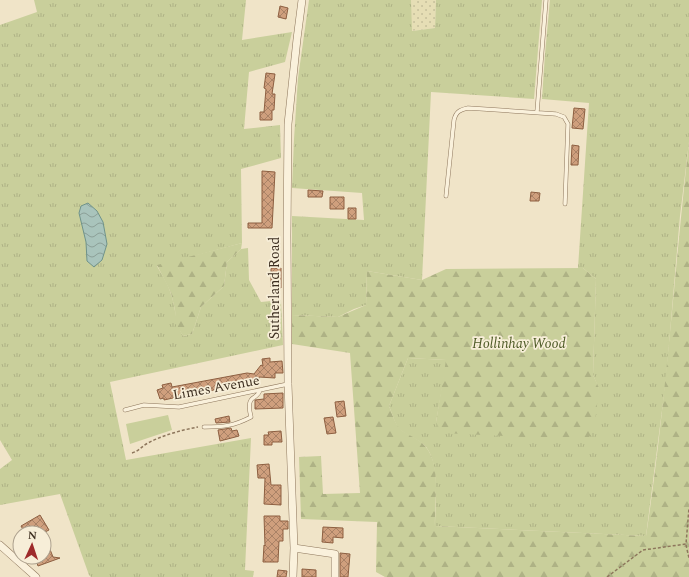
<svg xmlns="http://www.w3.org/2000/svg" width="689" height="577" viewBox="0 0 689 577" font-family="Spectral,serif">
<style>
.farmland{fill:url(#farmland-dots)}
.grass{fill:url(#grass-tufts)}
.forest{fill:url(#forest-firs)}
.garden{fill:#c9cf9b}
.water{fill:url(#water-waves);stroke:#6f938a}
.building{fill:url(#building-cross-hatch);stroke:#8d5f41}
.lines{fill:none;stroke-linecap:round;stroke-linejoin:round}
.lane-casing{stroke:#8d765c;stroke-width:4.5}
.street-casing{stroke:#8d765c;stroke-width:8}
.path{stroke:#8d765c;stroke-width:1.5;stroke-dasharray:3 2;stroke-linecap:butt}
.lane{stroke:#faf1dc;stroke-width:3.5}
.street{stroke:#faf1dc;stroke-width:7}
.labels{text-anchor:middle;stroke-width:3.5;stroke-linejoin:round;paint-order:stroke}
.street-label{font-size:14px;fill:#3d2e20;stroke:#f7eed8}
.park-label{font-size:14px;font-style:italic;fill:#4d5a26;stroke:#f7eed8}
</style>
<defs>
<pattern id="farmland-dots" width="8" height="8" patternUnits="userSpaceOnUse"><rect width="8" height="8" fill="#e6deb5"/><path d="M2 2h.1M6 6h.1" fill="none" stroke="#c6bf9b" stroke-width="1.8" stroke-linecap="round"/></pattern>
<pattern id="grass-tufts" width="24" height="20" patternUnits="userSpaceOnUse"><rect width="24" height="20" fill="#c9cf9b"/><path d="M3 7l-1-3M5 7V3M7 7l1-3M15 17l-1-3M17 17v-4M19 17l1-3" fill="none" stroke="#aeb285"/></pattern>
<pattern id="forest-firs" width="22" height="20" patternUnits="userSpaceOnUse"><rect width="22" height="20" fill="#c9cf9b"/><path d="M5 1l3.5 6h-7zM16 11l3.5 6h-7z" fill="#aeb285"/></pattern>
<pattern id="water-waves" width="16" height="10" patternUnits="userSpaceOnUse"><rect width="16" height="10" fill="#a9c4bc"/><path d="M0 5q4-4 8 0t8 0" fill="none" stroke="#8ba098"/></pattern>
<pattern id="building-cross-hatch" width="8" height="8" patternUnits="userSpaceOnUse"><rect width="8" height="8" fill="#cf9f7d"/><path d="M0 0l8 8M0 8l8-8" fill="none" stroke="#a98266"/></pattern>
</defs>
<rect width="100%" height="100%" fill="#f0e4c8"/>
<path class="farmland" d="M411,0H436L435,28L411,31Z"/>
<path class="grass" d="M34,0H246L242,40L292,32L285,62L249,72L244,129L280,125L281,158L241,169L242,243L157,266C162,275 168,284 171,294C176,309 175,322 183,336L192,334L201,307L224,286L227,262L241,249L248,248L249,280L261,302L281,300L283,345L110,382L126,460L251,438L245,570L254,571L253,577H91L89,575L60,494L0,505V469L12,460L0,440V25L37,12Z
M309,0H411L412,31L435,28L436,0H542L534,99L431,92L422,280L367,271L366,305L354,309L338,317L292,315V216L364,220L362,193L292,188L294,139L298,78Z
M550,0H689V142L680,216L666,379L646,536L435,526C435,504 441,459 423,444C416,438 406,435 399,429C395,424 392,413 389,406L408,358L447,360L436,422L599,389L593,375L596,279L583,268H578L589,103L542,99L545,54Z"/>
<path class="forest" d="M689,142V577H385L376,572L377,522L301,519L299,457L321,456L323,494L360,493L350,353L292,344V315L338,317L366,305L367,271L422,280L446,269L583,268L596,279L593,375L599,388L594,430L587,440L442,433L436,422L446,360L408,358L389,406C392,413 395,424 400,429C407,435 418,438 425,446C442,465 434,502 435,526L646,536C666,405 674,273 689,142Z
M242,243L241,249L227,262L224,286L201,307L192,334L183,336L176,324L175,310L171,293L157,265Z"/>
<path class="garden" d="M168,415L172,430L130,444L126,424Z"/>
<path class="water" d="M88,203L97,211L103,222L107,244L102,260L94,267L87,261L86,242L79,213L81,206Z"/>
<path class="building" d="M280,6L288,8L286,19L278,17Z
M266,73L275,74L272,94H275L274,110H272V120H260V112H264L266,89L264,88Z
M574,108L585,109L583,129L572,128Z
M572,145L579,146L578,165H571Z
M262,171L275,172L272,228H248V223H262Z
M308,190L323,191L322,197H308Z
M531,192L540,193L539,201H530Z
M330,197H344V209H330Z
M348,208H356V219H348Z
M271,268H281V288L271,287Z
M270,358V362L282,361L283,373H275V378L259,377V384L248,383L204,392V391L164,400V398L160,399L157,390L163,388L162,385L171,383L172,387L247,373L254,374L261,365L263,366L262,359Z
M283,393V408L255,409V400L264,399V394Z
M344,401L346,416L337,417L335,402Z
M229,416L230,422L216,423L215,419Z
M333,417L336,433L327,434L324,418Z
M231,428L232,431L237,430L239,436L220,441L218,430Z
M281,431L282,442H272V445H264V435H269L268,432Z
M269,464L271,485H281V505L264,504L265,478H258L257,465Z
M40,515L49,530L43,533H40L37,529L30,533H25L21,526Z
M264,516H280V521H288V529H283V541H279L278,562H263L264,545L265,546Z
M323,527L343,528V538L333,537V543L322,542Z
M44,534L53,557L60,558L38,566L35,557H44Z
M340,553L350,554L348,577H340Z
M302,569L316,570V577H302Z
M278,570L287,571L286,577H277Z"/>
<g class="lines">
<defs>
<path id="lane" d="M537,112L546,0
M446,196L454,120C456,112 459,110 468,108L556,114L564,117L568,124L565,204
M125,410L144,405L179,407L288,384
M204,427C223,427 234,426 251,417C250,413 248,404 251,400C254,396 258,397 260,390"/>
<path id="street" d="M0,545L36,577
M294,548L335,554V577
M293,577L294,548L288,384L287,235L288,124L297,39L302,0"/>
</defs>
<use href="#lane" class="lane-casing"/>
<use href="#street" class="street-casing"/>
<path class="path" d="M132,453C139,451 142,446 148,443C163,435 182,430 198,427
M686,545L689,558
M607,577L643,550L686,544L689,508"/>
<use href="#lane" class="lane"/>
<use href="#street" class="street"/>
</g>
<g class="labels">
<g class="street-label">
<text transform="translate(274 288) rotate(-90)" y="5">Sutherland Road</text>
<text transform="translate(216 387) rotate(-10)" y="5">Limes Avenue</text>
</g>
<g class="park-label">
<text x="519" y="348">Hollinhay Wood</text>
</g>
</g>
<g transform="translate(32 545) rotate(3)"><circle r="19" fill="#f7eed8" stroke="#ada18e"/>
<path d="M0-3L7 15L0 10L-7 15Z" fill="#9e2a2b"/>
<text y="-6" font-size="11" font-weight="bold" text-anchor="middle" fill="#3d2e20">N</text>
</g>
</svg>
